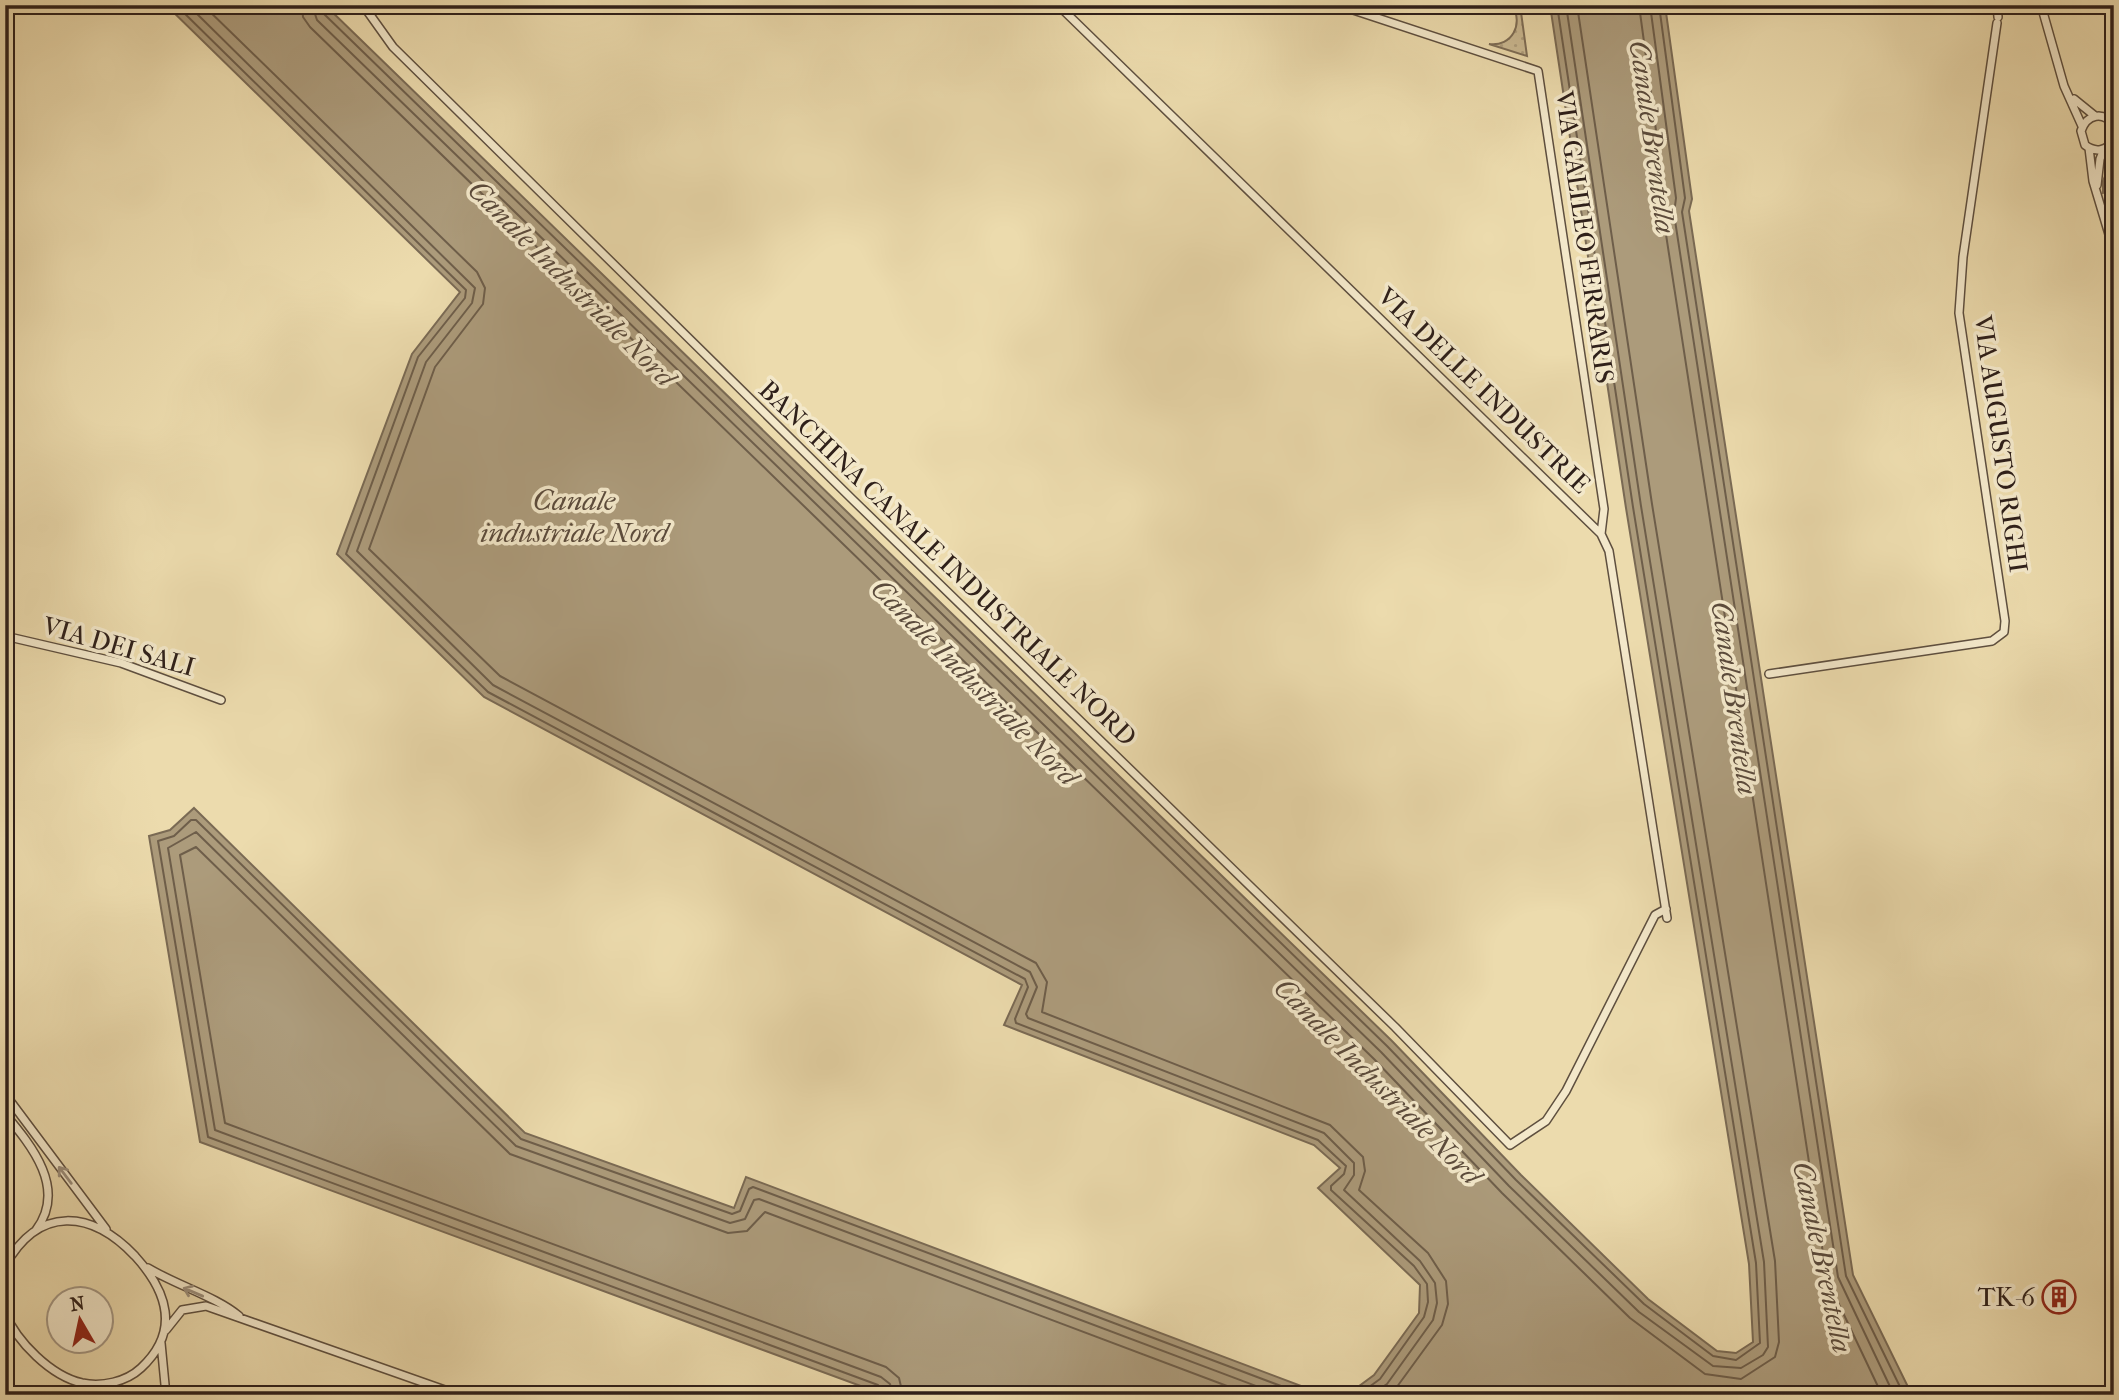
<svg xmlns="http://www.w3.org/2000/svg" width="2119" height="1400" viewBox="0 0 2119 1400" font-family="'IM FELL French Canon',serif">
<style>
.grass{fill:url(#grass-dots);stroke:#7e6e57;stroke-width:2}
.water{fill:#ac9b7b;stroke:#7a6a54;stroke-width:2}
.lines{fill:none;stroke-linecap:round;stroke-linejoin:round}
.shore{stroke:#6e5e4a;stroke-width:2}
.street-casing{stroke:#5e4f3f;stroke-width:10}
.street{stroke:#f3e8ca;stroke-width:7}
.oneway{stroke:#9b8e7b}
.labels{text-anchor:middle;stroke-width:7;stroke-linejoin:round;paint-order:stroke}
.street-label{font-size:26px;fill:#2f201a;stroke:#f3e8ca}
.poi-label{font-size:26px;fill:#2f201a;stroke:#f3e8ca;text-anchor:end}
.water-label{font-size:28px;font-style:italic;fill:#5b4b3c;stroke:#f3e8ca}
</style>
<defs>
<pattern id="grass-dots" width="8" height="8" patternUnits="userSpaceOnUse" patternTransform="scale(1.75)"><rect width="8" height="8" fill="#ccbb94"/><path d="M2 2h.1M6 6h.1" fill="none" stroke="#b0a07f" stroke-width="1.8" stroke-linecap="round"/></pattern>
</defs>
<rect width="100%" height="100%" fill="#ecdbad"/>
<filter id="stains"><feTurbulence type="fractalNoise" baseFrequency=".00286" numOctaves="4"/><feColorMatrix values="0 0 0 0 .2 0 0 0 0 .09 0 0 0 0 .02 0 0 0 .5 -.17"/></filter>
<radialGradient id="worn" r=".72"><stop offset=".6" stop-color="#630" stop-opacity="0"/><stop offset="1" stop-color="#630" stop-opacity=".3"/></radialGradient>
<path class="grass" d="M1512,5H1520L1527,56L1489,44C1512,47 1524,24 1512,5Z
M2114,155V190L2103,193V181Z"/>
<path class="water" d="M166,5H325L1392,1041L1521,1175L1648,1299L1717,1351L1736,1353L1753,1342L1749,1264L1626,508L1550,5H1665L1692,199L1689,211L1853,1275L1912,1395H1347L1374,1375L1419,1313L1420,1285L1318,1188L1340,1168L1314,1145L1004,1025L1022,985L484,697L337,554L412,354L460,292Z
M194,808L525,1133L734,1208L746,1177L1325,1395H885L200,1142L149,836L170,830Z"/>
<g class="lines">
<path class="shore" d="M176,5L466,290L465,298L418,357L346,554L488,692L1025,979L1028,987L1015,1019L1016,1023L1318,1140L1346,1166L1344,1174L1331,1186V1190L1414,1266L1427,1284L1428,1302L1424,1317L1380,1379L1358,1395
M188,5L475,288L472,303L426,362L357,551L493,685L1030,972L1037,987L1026,1014L1028,1018L1324,1133L1354,1163V1175L1344,1190L1420,1261L1435,1283L1437,1303L1433,1320L1387,1384L1370,1395
M203,5L477,272L485,288L483,304L435,367L369,549L500,676L1036,963L1047,982L1042,1012L1330,1125L1363,1157L1365,1171L1359,1190L1428,1253L1446,1281L1448,1304L1442,1325L1391,1395
M302,5L303,17L310,27L1374,1059L1502,1193L1630,1318L1705,1374L1741,1379L1775,1357L1779,1342L1775,1261L1652,504L1577,5
M312,5L317,20L1381,1052L1509,1186L1639,1312L1713,1366L1741,1368L1763,1355L1768,1347L1764,1262L1641,506L1566,5
M321,5L323,13L1387,1046L1516,1180L1644,1304L1713,1356L1736,1360L1760,1343L1756,1263L1633,507L1557,5
M1639,5L1665,197L1663,215L1827,1279L1882,1395
M1650,5L1676,198L1674,214L1838,1277L1894,1395
M1659,5L1685,198L1682,212L1846,1276L1904,1395
M884,1395L878,1385L208,1137L158,841L174,836L191,820H196L521,1139L732,1214L740,1211L749,1189L753,1187L1305,1395
M893,1395L890,1384L881,1377L215,1130L168,848L196,832L516,1146L730,1223L745,1219L754,1200L759,1199L1280,1395
M903,1395L899,1378L886,1367L225,1123L180,855L196,847L510,1154L728,1233L747,1231L765,1212L1251,1395"/>
<defs>
<path id="street" d="M363,5L393,47L853,500L1395,1027L1510,1145L1546,1121L1566,1091L1655,915L1666,909
M1058,5L1601,534L1609,551L1667,918
M1338,5L1538,71L1604,509L1601,534
M1997,5L1998,17
M2041,5L2064,86L2082,126
M2074,99L2095,116
M2114,125C2103,111 2087,114 2081,131L2085,145C2095,153 2107,151 2114,140
M2089,148L2093,181L2114,251
M2097,185L2100,159L2104,149
M5,636L121,663L221,700
M1769,674L1992,641L2004,632L2005,621L1959,313L1963,257L1997,23
M5,1094L106,1229
M5,1114C32,1146 67,1189 36,1230
M5,1266C39,1205 91,1210 135,1256C167,1291 181,1331 141,1368C126,1382 102,1387 82,1383C51,1376 17,1342 5,1313
M148,1268C176,1285 217,1297 239,1316
M166,1330L182,1310L206,1306L459,1395
M161,1343L166,1395
M96,1386L115,1395"/>
</defs>
<use href="#street" class="street-casing"/>
<use href="#street" class="street"/>
</g>
<defs><path id="oneway-shaft" d="M-6 0H5M1.5-3L5.5 0L1.5 3" fill="none" stroke-width="1.6" stroke-linecap="round" stroke-linejoin="round" transform="scale(1.75)"/></defs>
<g class="oneway">
<use href="#oneway-shaft" transform="translate(65 1175) rotate(-127)"/>
<use href="#oneway-shaft" transform="translate(193 1292) rotate(-157)"/>
</g>
<defs>
<symbol id="building-ring" viewBox="-11 -11 22 22"><circle r="9.5" fill="#f3e8ca" stroke="#8f2418" stroke-width="1.5"/><path d="M-4-6H4V6H1V3H-1V6H-4ZM-2.5-4.3h1.7v1.8h-1.7ZM.8-4.3h1.7v1.8H.8ZM-2.5-1h1.7V.8h-1.7ZM.8-1h1.7V.8H.8Z" fill="#8f2418"/></symbol>
</defs>
<g fill-rule="evenodd">
<use href="#building-ring" x="2040" y="1278" width="38" height="38"/>
</g>
<g class="labels">
<g class="street-label">
<text transform="translate(1585 237) rotate(82)" y="9">VIA GALILEO FERRARIS</text>
<text transform="translate(1484 390) rotate(44)" y="9">VIA DELLE INDUSTRIE</text>
<text transform="translate(2001 444) rotate(82)" y="9">VIA AUGUSTO RIGHI</text>
<text transform="translate(948 563) rotate(44)" y="9">BANCHINA CANALE INDUSTRIALE NORD</text>
<text transform="translate(119 646) rotate(16)" y="9">VIA DEI SALI</text>
</g>
<g class="poi-label">
<text x="2035" y="1306">TK-6</text>
</g>
<g class="water-label">
<text transform="translate(1653 137) rotate(82)" y="10">Canale Brentella</text>
<text transform="translate(572 283) rotate(45)" y="10">Canale Industriale Nord</text>
<text x="574" y="510">Canale<tspan x="574" dy="32">industriale Nord</tspan></text>
<text transform="translate(975 682) rotate(45)" y="10">Canale Industriale Nord</text>
<text transform="translate(1735 698) rotate(82)" y="10">Canale Brentella</text>
<text transform="translate(1378 1081) rotate(45)" y="10">Canale Industriale Nord</text>
<text transform="translate(1823 1257) rotate(78)" y="10">Canale Brentella</text>
</g>
</g>
<rect width="2119" height="1400" fill="none" stroke="#ecdbad" stroke-width="28"/>
<rect x="7" y="7" width="2105" height="1386" fill="none" stroke="#2f201a" stroke-width="3.5"/>
<rect x="14" y="14" width="2091" height="1372" fill="none" stroke="#2f201a" stroke-width="2"/>
<g transform="translate(80 1320) rotate(351)"><circle r="33" fill="#f3e8ca" stroke="#a59884" stroke-width="2"/>
<path d="M0-5L12 26L0 18L-12 26Z" fill="#8f2418"/>
<text y="-10" font-size="19" font-weight="bold" text-anchor="middle" fill="#2f201a">N</text>
</g>
<rect width="100%" height="100%" filter="url(#stains)"/>
<rect width="100%" height="100%" fill="url(#worn)"/>
</svg>
